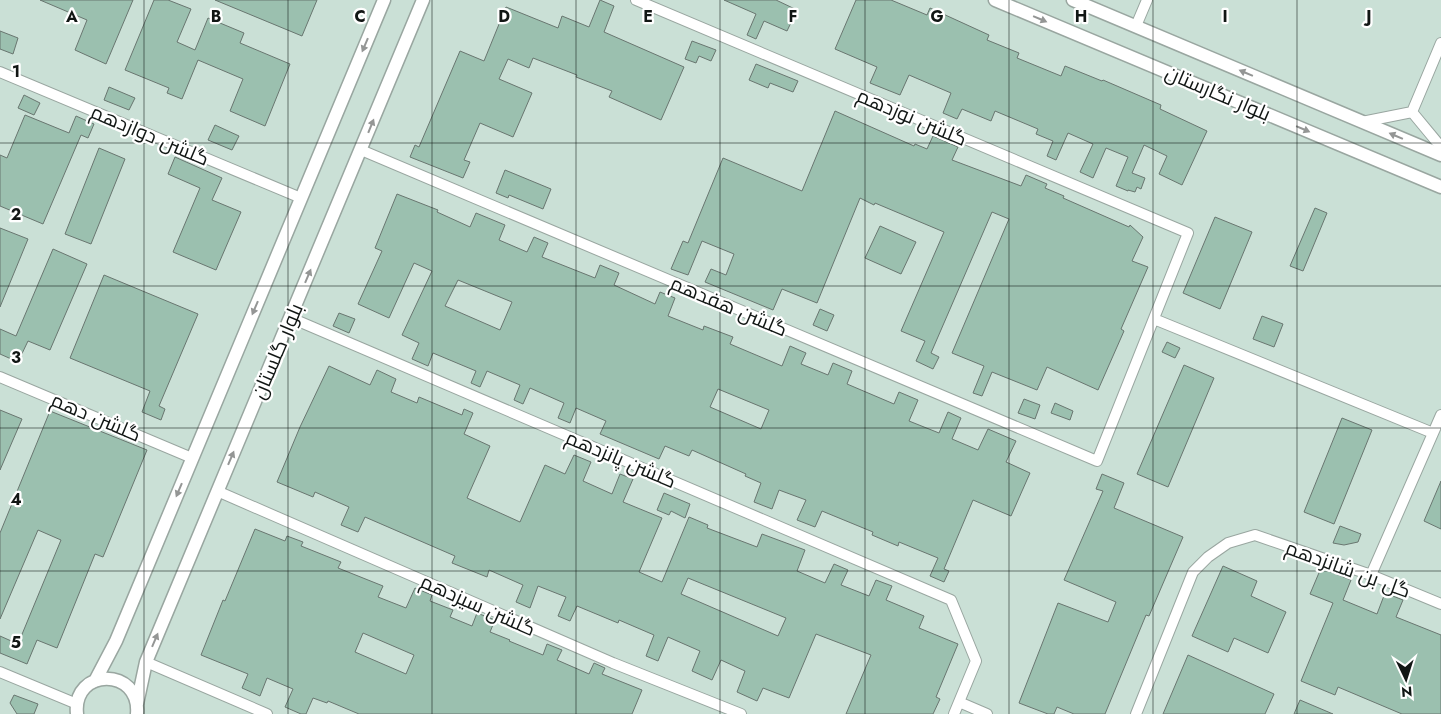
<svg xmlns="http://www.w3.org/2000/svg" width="1441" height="714" viewBox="0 0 1441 714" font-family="Jost,Cairo,sans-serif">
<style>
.built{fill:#cae0d6}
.building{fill:#9bc0af;stroke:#697670;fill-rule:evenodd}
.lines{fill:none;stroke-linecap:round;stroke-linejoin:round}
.minor-casing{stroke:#99a6a0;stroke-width:12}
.tertiary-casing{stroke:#99a6a0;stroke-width:15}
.minor{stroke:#fff;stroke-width:10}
.tertiary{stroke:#fff;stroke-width:12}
.oneway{fill:#949695}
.grid{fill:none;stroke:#111614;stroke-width:1;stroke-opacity:0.55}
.labels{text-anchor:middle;stroke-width:4.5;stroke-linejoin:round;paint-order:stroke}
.street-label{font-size:20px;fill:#111614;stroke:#fff}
.grid-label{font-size:16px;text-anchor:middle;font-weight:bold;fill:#111614;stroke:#fff;stroke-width:4.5;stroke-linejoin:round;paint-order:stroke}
</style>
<rect width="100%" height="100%" fill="#dbeae3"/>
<path class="built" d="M0,0H1441V714H0Z"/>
<path class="building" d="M40,0H133L106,64L75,50L87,20Z
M154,0H168L191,9L177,42L195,50L208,18L244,33L240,43L290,64L265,126L230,111L243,79L198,60L182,99L167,93L169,88L125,70Z
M215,0H317L302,36Z
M600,0L614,6L604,32L684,67L661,120L609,97L612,91L576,77L577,75L533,58L529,68L508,59L499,79L532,93L513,137L480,123L464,160L470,162L463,178L410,157L415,145L419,147L460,51L484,61L506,7L558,28L562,16L589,27Z
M724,0H776L797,10L787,31L764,21L756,39L747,35L756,14Z
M856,0H891L927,15L930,8L989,35L987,40L1019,53L1017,58L1061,76L1065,66L1102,81L1103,80L1161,105L1160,109L1207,131L1182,185L1159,174L1167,156L1144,145L1132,173L1145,178L1141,189L1137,187L1135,192L1128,190V191L1116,186L1128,157L1106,148L1093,178L1080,172L1093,144L1068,133L1056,160L1047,156L1053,141L1036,134L1038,129L995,111L991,121L962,109L957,119L943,113L951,93L909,75L900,95L870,83L877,67L835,49Z
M0,31L18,38L13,54L0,49Z
M692,41L716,50L711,61L699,56L696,63L685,59Z
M756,64L798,81L793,92L770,83L768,88L749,80Z
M109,87L135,98L129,110L104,100Z
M24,95L40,103L34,115L18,108Z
M835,111L914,146L915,144L927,149L933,136L958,147L952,160L1021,186L1026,175L1047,184L1045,188L1064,196L1063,198L1129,227L1130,225L1143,237L1132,261L1148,267L1121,329L1124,331L1098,390L1047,367L1037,390L992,372L982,396L973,393L984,366L952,353L1009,219L992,212L931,353L939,357L933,369L916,361L925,341L901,331L944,232L875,203L874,205L860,198L817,303L782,289L773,310L705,282L711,269L726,275L734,254L702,241L688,275L671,269L683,241L688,243L723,158L802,191Z
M25,115L69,133L76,116L94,124L88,138L81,135L43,224L0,206V155L7,158Z
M215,125L239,136L232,150L208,140Z
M99,148L125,159L91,244L65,234Z
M175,157L222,178L212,200L241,212L216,270L173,252L200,188L168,174Z
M505,170L551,189L543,209L509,195L508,198L496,193Z
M397,194L438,210L437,212L470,227L476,213L505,225L499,240L527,252L534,237L548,243L542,257L595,278L600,265L619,273L614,285L655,304L660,292L675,298L668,316L703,330L704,326L733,337L730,344L782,366L790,346L806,353L801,364L828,375L833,363L852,371L847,384L894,404L899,392L918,400L909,421L939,433L948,412L961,418L952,439L978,450L988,429L1016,441L1006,462L1030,473L1011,516L973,500L944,569L949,571L944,582L930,576L938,558L899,542L898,546L872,535L873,532L822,511L815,527L797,520L806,500L779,490L772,509L754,502L761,483L745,476L746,474L692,450L689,456L665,446L659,459L600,434L606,421L576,408L570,423L558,418L564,403L530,388L523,404L514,400L520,385L487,371L480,387L471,383L476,371L433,353L428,366L412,359L419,343L402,335L432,271L414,263L389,318L358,304L382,251L375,248ZM458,280L512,302L500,330L445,306ZM718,389L769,410L761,429L710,407Z
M1315,208L1327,213L1303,271L1290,266Z
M1215,217L1252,232L1220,309L1183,293Z
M880,226L916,242L901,274L865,258Z
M0,228L28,239L0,307Z
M53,249L87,264L50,350L28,341L18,362L0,354V329L16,336Z
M104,275L198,314L159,406L165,409L161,420L142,412L150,391L70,358Z
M820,309L834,315L827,331L813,325Z
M339,313L355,319L349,333L333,326Z
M1262,316L1283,324L1274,347L1253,339Z
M1167,342L1180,348L1175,358L1162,352Z
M1184,365L1214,378L1168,487L1137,474Z
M329,366L370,385L377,370L396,379L391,392L417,403L419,397L462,415L464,409L473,413L464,434L490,446L467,498L520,522L545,465L565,474L574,455L591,462L583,481L612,494L620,474L633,479L623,502L662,518L639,572L662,582L689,517L708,525L707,528L757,547L762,534L805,550L797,571L825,583L834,564L848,570L841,585L869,596L876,580L892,586L886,600L924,616L919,628L958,644L936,697L940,699L933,714H846L871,655L816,634L789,698L763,688L757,701L737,692L745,671L721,660L712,680L692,671L700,651L668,637L658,661L646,656L654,635L619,620L618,623L577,606L570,621L558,616L566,597L538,586L530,608L516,602L523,585L489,570L487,577L452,563L455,556L365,517L358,532L341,525L349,507L315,492L313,497L277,482L300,427ZM688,578L786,618L778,636L681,594Z
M1024,399L1040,405L1035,419L1018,413Z
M1055,403L1073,411L1070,420L1051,413Z
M0,410L22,419L0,470Z
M50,411L147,450L103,557L95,554L57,648L37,640L27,664L0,653V636L18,644L61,540L38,530L0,619V533Z
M1342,418L1372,430L1334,524L1304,512Z
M1102,474L1124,483L1114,508L1183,537L1149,616L1146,615L1105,714H1074L1057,707L1054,714H1048L1019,703L1058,603L1108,622L1116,602L1064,580L1103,491L1096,489Z
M1441,481V529L1424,521Z
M664,493L690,504L685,518L671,511L669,515L657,510Z
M1340,526L1361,534L1358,542L1344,545L1333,543Z
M255,529L285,541L287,536L303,542L301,546L341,562L338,568L383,586L378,597L406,608L415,588L432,595L430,601L453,610L450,617L472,626L477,613L495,620L490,632L510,640L509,641L543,655L547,644L562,650L557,660L589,674L594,663L605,668L602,674L642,690L632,714H359L328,701L327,703L313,698L306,714H301L285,707L293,689L267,678L260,696L242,688L248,674L201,655L223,600L225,601ZM363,633L414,655L406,674L355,652Z
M1223,566L1257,581L1251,596L1286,612L1268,653L1234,638L1228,652L1192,636Z
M1321,568L1351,580L1343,600L1377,614L1385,593L1403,600L1396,617L1441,635V714H1402L1338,687L1335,695L1301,681L1333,603L1310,594Z
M1188,655L1274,694L1265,714H1163Z
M14,695L38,704L34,714H17L10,703Z
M1300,700L1333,714H1294Z"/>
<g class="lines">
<defs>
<path id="minor" d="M1136,26L1147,0
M0,72L301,198
M1412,112L1441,43
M1362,122L1412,112L1441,147
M361,150L1097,461L1188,233L636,0
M291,318L951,600L976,661L954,714
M1154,319L1433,433
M0,377L192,458
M217,491L613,663L741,714
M1371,575L1441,415
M146,662L267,714
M0,672L77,704
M959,702L987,714
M1136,714L1193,572L1208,557L1228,543L1255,535L1371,575L1441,604"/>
<path id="tertiary" d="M995,0L1441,187
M1073,0L1441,155
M95,681L116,641L384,0
M137,704L146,662L423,0
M77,714C72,667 141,667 137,714"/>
</defs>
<use href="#minor" class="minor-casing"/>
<use href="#tertiary" class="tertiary-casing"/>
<use href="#minor" class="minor"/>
<use href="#tertiary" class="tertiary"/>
</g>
<defs><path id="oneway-solid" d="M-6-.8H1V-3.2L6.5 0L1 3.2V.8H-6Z" transform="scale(1.25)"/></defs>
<g class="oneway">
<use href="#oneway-solid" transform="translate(1040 19) rotate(23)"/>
<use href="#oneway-solid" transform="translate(365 45) rotate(113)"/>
<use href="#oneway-solid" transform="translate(1246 73) rotate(-157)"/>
<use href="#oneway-solid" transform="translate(371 126) rotate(-68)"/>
<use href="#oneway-solid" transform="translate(1303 129) rotate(23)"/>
<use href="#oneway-solid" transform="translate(1396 136) rotate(-157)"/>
<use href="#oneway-solid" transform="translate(308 276) rotate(-67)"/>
<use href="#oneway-solid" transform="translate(255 308) rotate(113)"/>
<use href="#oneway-solid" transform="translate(231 458) rotate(-67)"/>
<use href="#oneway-solid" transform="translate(179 490) rotate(113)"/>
<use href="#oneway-solid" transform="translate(155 640) rotate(-67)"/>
</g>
<path class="grid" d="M144,0V714M288,0V714M432,0V714M576,0V714M720,0V714M865,0V714M1009,0V714M1153,0V714M1297,0V714M0,143H1441M0,286H1441M0,428H1441M0,571H1441"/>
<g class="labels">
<g class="street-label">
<text transform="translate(1218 93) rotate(23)" y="7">بلوار نگارستان</text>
<text transform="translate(912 117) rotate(23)" y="7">گلشن نوزدهم</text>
<text transform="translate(150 135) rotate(23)" y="7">گلشن دوازدهم</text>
<text transform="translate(729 306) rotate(23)" y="7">گلشن هفدهم</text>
<text transform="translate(277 351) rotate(-67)" y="7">بلوار گلستان</text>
<text transform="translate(96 417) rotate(23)" y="7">گلشن دهم</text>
<text transform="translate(621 459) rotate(23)" y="7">گلشن پانزدهم</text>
<text transform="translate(1348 569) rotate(20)" y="7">گل بن شانزدهم</text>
<text transform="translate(478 605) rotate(24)" y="7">گلشن سیزدهم</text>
</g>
</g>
<g class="grid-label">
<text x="72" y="22">A</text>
<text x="216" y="22">B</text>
<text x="360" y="22">C</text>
<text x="504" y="22">D</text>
<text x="648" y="22">E</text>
<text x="793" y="22">F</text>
<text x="937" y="22">G</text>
<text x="1081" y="22">H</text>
<text x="1225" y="22">I</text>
<text x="1369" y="22">J</text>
<text x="16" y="77">1</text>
<text x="16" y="220">2</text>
<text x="16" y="363">3</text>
<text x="16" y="505">4</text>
<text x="16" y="648">5</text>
</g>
<g transform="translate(1406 679) rotate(176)" stroke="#ffffff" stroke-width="4" paint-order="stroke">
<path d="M0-4L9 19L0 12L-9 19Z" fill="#111614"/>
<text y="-8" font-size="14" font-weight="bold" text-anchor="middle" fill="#111614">N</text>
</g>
</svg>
